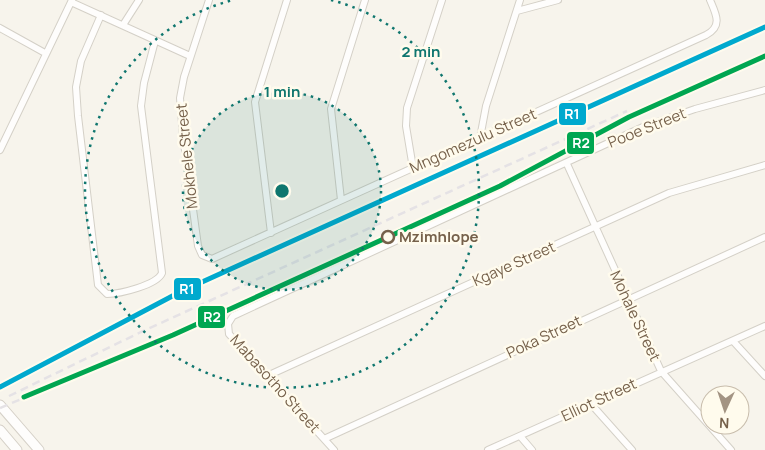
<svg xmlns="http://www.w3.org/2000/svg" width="765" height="450" viewBox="0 0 765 450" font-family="Manrope,sans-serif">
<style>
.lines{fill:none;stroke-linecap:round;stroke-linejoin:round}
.street-casing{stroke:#d4d0c7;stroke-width:8}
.secondary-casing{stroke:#d5d0c7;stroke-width:11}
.street{stroke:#fefdfc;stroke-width:6}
.secondary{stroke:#fefdfc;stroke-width:9}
.rail{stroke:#e5e2e5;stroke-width:2.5;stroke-dasharray:8 5;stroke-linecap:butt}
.rail-1-casing{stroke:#fffbed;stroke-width:9}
.rail-2-casing{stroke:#fffbed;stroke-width:9}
.rail-1{stroke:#00a9ce;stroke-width:5}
.rail-2{stroke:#00a651;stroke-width:5}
.ring{fill:none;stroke:#0f766e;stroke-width:2.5;stroke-dasharray:2.5 5}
.stop-dot{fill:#fffbed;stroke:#76614b;stroke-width:2.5}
.labels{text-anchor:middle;stroke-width:5;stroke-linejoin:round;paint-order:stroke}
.street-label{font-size:15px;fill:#76614b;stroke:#fffbed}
.stop-label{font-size:15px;font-weight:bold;fill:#76614b;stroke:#fffbed;text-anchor:start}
.centre{fill:#0f766e;stroke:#fffbed;stroke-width:2.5}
.ring-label{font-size:15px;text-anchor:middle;font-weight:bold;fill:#0f766e;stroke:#fffbed;stroke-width:5;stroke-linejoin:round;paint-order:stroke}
.line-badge{stroke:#fffbed;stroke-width:2}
.badge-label{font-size:14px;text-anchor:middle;font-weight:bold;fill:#fff}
</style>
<rect width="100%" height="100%" fill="#f7f4ec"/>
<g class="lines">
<defs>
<path id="street" d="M209,0L184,77L180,98L183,136L198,246L202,255L212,259L706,35C723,26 716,14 710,0
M71,2L190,56
M517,11L558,0
M101,15L81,61L76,87L78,116L98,285L107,294C120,294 157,285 162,273L141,106L144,83L155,41
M123,25L139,0
M0,28L45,53
M480,138L486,106L520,0
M0,150L72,0
M567,164L661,371L731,450
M413,168L406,126L407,108L442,0
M341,200L331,109L365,0
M271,233L255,102L287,0
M733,341L765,376
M267,376L669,193L765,165
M591,404L632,450
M520,436L532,450
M324,439L765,237
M334,450L229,334L228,324L233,316L643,127L695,109L765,90
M488,450L765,326"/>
<path id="secondary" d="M0,405L39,450
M0,430L17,450"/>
</defs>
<use href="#street" class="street-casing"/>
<use href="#secondary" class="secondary-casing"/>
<use href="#street" class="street"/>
<use href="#secondary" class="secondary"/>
<path class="rail" d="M0,387L180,292L765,27
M9,396L141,332L627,111
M0,408L173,335L500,186L629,117L765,56"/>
<defs>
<path id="rail-1" d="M0,387L180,292L765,27"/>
<path id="rail-2" d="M24,397L173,335L500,186L629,117L765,56"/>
</defs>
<use href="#rail-1" class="rail-1-casing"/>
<use href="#rail-2" class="rail-2-casing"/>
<use href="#rail-1" class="rail-1"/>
<use href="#rail-2" class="rail-2"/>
</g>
<circle cx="282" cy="191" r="99" fill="#0f766e" fill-opacity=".12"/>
<g class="ring">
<circle cx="282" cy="191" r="99"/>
<path d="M331 0A197 197 0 1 1 233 0"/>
</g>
<circle class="stop-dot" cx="388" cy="237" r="6"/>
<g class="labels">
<g class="street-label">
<text transform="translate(647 128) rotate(-22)" y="5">Pooe Street</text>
<text transform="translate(473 141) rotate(-24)" y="5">Mngomezulu Street</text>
<text transform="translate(187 156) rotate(-96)" y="5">Mokhele Street</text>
<text transform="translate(514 264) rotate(-24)" y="5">Kgaye Street</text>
<text transform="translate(635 316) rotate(65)" y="5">Mohale Street</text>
<text transform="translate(544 337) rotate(-25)" y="5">Poka Street</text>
<text transform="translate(275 384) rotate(48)" y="5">Mabasotho Street</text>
<text transform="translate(599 400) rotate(-25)" y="5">Elliot Street</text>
</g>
<g class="stop-label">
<text x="399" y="242">Mzimhlope</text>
</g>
</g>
<circle cx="282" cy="191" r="8" class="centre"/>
<g class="ring-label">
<text x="421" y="57">2 min</text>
<text x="282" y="97">1 min</text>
</g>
<g class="line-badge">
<rect x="558" y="102" width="29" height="24" rx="5" fill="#00a9ce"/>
<rect x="566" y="131" width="29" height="24" rx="5" fill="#00a651"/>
<rect x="173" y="277" width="29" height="24" rx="5" fill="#00a9ce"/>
<rect x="197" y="305" width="29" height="24" rx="5" fill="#00a651"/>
</g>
<g class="badge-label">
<text x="572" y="119">R1</text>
<text x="581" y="148">R2</text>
<text x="187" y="294">R1</text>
<text x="212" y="322">R2</text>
</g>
<g transform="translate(725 410) rotate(183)"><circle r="24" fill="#fffbed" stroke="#c8bdac"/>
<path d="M0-4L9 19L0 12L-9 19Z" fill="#a39483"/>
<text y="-8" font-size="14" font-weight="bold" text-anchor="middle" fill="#76614b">N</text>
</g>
</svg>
